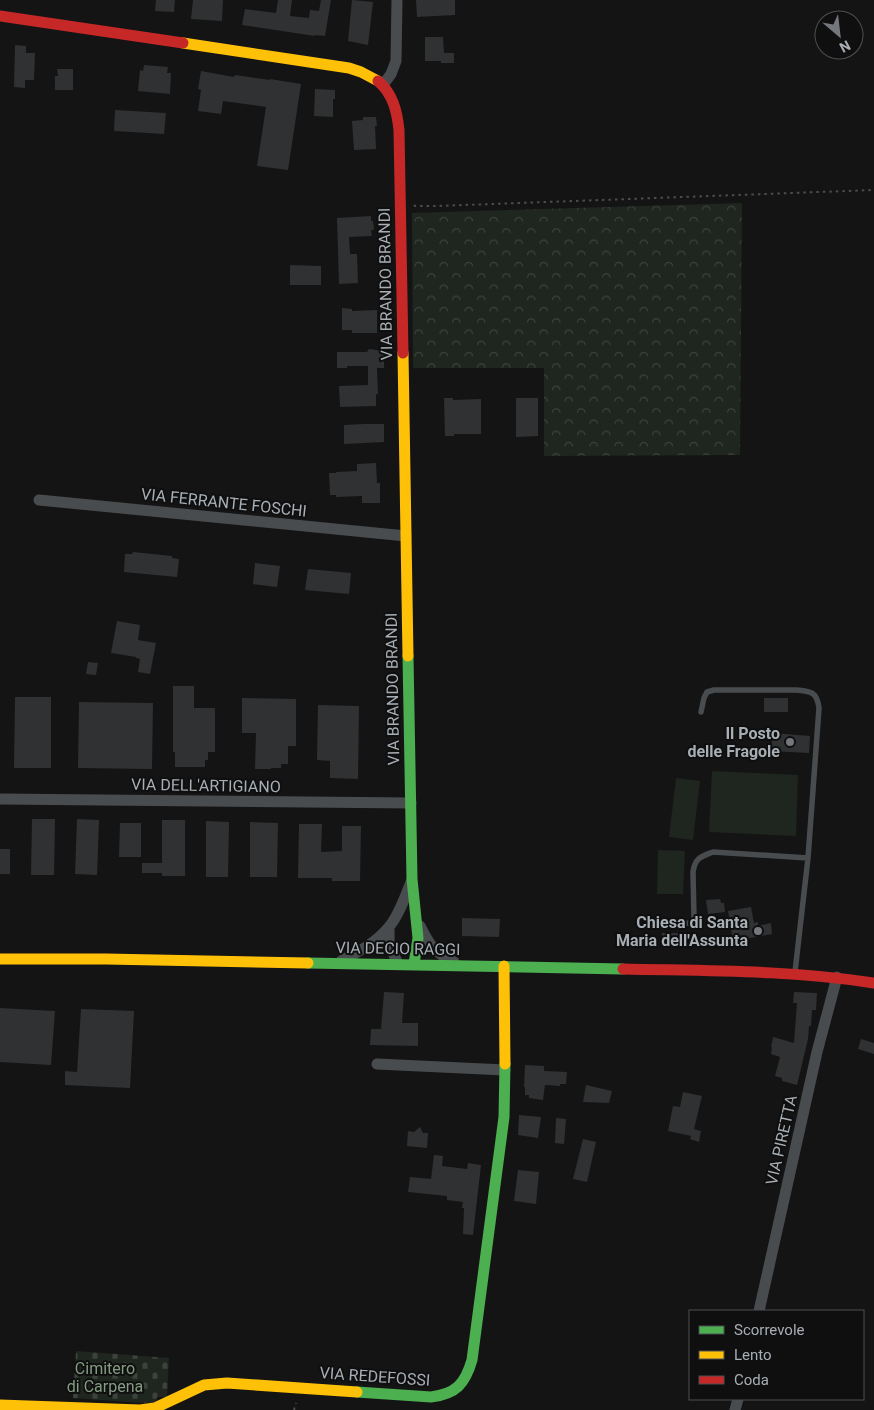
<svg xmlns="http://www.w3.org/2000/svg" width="874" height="1410" viewBox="0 0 874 1410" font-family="Roboto,sans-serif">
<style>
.forest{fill:url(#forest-crowns)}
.cemetery{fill:url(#cemetery-stones)}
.garden{fill:#1f251f}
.building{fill:#303132}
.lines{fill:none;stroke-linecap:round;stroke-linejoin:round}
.path{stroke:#4b4c4e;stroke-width:2;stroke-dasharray:2.5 4;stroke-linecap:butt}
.lane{stroke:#494c4e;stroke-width:5.5}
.street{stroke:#494c4e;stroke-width:11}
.fast{stroke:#4caf50;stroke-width:11}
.slow{stroke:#ffc107;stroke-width:11}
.jam{stroke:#c62828;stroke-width:11}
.poi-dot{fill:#74787c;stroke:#0f0f10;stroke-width:2}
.labels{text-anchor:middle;stroke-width:4;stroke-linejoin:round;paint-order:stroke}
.street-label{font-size:16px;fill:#a7aeb4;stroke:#0f0f10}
.poi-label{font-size:16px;font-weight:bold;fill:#a7aeb4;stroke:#0f0f10;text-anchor:end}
.park-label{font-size:16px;fill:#849d81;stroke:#0f0f10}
</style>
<defs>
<pattern id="forest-crowns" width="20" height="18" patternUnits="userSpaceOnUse" patternTransform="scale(1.25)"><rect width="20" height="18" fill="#1f251f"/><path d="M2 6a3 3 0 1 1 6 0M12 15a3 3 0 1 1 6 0" fill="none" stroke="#3d423d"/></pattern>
<pattern id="cemetery-stones" width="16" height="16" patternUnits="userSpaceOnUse" patternTransform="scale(1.25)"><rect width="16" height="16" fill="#1f251f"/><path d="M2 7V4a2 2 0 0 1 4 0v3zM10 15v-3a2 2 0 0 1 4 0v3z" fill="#3d423d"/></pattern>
</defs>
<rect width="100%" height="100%" fill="#141415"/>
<path class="forest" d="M742,203L740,455L544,456V368H413L412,213Z"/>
<path class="cemetery" d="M76,1351L169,1358L167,1397H157L156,1404L73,1398Z"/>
<path class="garden" d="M712,771L798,775L796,836L709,832Z
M676,778L700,781L693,840L669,837Z
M658,850L685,851L683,894H657Z"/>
<path class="building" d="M156,0H175L174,12L155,11Z
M193,0H223L222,21L191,19Z
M278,0H292L290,16L309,18L310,10L319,11L321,0H331L325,36L315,35V36L242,25L245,9L276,13Z
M352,0L373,2L368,45L348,41Z
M416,0H455V15L417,17Z
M425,37H443L444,53H454V63H441V61H425Z
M15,45L26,46V53H35L34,80H25V88L14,87Z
M144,65L168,67L167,73H171L170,94L138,91L140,70L143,71Z
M57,69H73V90H55V76H58Z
M201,71L234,77L235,75L270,80V79L301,84L288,170L257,166L266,107L223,101L221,114L198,111L201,90L198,89Z
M315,89L335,90V99H333V117L314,116Z
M115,110L166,113L164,134L114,131Z
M363,117H376L377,126H375L376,149L354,150L352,121L363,120Z
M371,216V221H373L374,230H371L372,236L349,237L350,254H357L358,283L339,284L337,218Z
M290,265L321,266V285H290Z
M342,308L352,309V311L377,310V333H352V330H342Z
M369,349L384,351V368H377L378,394H376V406L340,407L339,386L368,385V366H347V368H337V352H367Z
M444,398H453V400L481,399V434H454V436H445Z
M516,398H538V436L516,437Z
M364,424H384V442L344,444V425Z
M376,463L377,483H380V503H362V496L336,497V495H330L329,473H336V472L357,471V464Z
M133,552L172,556V558L179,559L177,577L124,572L125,554H132Z
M255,563L280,566L277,587L253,584Z
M308,569L351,573L349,594L305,590Z
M117,621L140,625L138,640L156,643L150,674L138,672L140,659L136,658V657L111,653Z
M88,662L98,663L96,675L86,674Z
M173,686H194V708H215V752H208V760H205V767H175V752H173Z
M15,697H51V768H14Z
M242,698L296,699V746H288V764H281V768H271V769H255L256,733H242Z
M764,698H788V712H764Z
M79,702L153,703L152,769L78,768Z
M318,705L359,706L358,779L330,778V761L317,760Z
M773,733L810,736L809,753L771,751Z
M32,819H55L54,875H31Z
M77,819L99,820L97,875L75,874Z
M162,820H185V876H162V873H142V863H162Z
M206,821L229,822L228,877H206Z
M250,822L278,823L277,877H250Z
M120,823H141V857H119Z
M299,824H322L321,852L342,851V826H361L360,881H332V878H298Z
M0,849H10V874H0Z
M720,899L721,903H724L725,912L708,914L706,900Z
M751,907L754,923L758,922V926L771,923L772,934L733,941L728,911Z
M462,918L500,919L499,937L462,936Z
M662,933H688V947H662Z
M384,992L404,993L402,1023H418V1046L370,1045L371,1029H381Z
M794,992L817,993L816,1010H812L811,1026H809L808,1039L797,1085L782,1081V1078L775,1076L780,1057L771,1054L772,1047H771L773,1037L794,1043L797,1003H793Z
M0,1008L55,1011L51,1065L0,1062Z
M81,1009L134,1011L130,1088L65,1085V1071L77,1072Z
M861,1039L874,1043V1054L858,1049Z
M525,1065L544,1066V1071L567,1072L566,1084H560V1086L545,1085L543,1100L529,1098V1095H525V1087H524Z
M586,1085L612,1091L609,1103L583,1102Z
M683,1092L702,1096L694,1129L701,1131L699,1142L690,1139L691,1136L668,1131L673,1106L680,1107Z
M519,1115L541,1117L538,1138L518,1135Z
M556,1118L566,1119L564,1144L555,1143Z
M420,1127L423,1133H428L427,1148L407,1146L408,1131L414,1132Z
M583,1139L596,1142L587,1182L573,1179Z
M434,1155L443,1156L442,1166L467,1169L468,1163L481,1165L473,1235L463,1234L464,1208H462L463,1202L447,1200V1196L408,1192L410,1177L431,1179Z
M518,1170L539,1172L536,1204L514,1201Z"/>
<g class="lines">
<path class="path" d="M414,205L415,206H437L874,190
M294,1410L296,1403"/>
<path class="lane" d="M701,712L704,698L707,692L714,690H796C811,691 817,692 819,708L808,858
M666,924L693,923L694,918L693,872C695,858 700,857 713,852L808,858L795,972"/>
<path class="street" d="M383,85L391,74L396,61L397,0
M39,500L406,536
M0,799L411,803
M420,926C430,946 434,952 454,962
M389,928V944L398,964
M341,961C358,952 376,943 389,927C399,915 405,897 411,882
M377,1064L505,1070
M759,1311L817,1052L837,977
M735,1410L738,1399"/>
<path class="fast" d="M408,656L412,879L418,938L414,964
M308,963L623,969
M357,1392L431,1397C456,1394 465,1384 472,1360L504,1117L505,1064"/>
<path class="slow" d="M183,43L349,68L361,72L378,81
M403,353L408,656
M0,959H106L308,963
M504,966L505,1064
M0,1405L140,1410L155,1408L204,1385L227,1383L357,1392"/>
<path class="jam" d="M0,16L183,43
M378,81C393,94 397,111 399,130L403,353
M623,969C707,971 791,970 874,983"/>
</g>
<g class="poi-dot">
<circle cx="790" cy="742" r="5"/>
<circle cx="758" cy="931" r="5"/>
</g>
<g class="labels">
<g class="street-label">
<text transform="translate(385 284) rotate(-91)" y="6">VIA BRANDO BRANDI</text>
<text transform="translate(224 502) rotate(6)" y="6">VIA FERRANTE FOSCHI</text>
<text transform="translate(392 689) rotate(-91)" y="6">VIA BRANDO BRANDI</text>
<text transform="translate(206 785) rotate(1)" y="6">VIA DELL'ARTIGIANO</text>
<text transform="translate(398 948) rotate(1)" y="6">VIA DECIO RAGGI</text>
<text transform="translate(781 1140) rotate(-77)" y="6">VIA PIRETTA</text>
<text transform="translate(375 1376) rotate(4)" y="6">VIA REDEFOSSI</text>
</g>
<g class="poi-label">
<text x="780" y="739">Il Posto<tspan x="780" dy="18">delle Fragole</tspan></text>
<text x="748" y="928">Chiesa di Santa<tspan x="748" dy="18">Maria dell'Assunta</tspan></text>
</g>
<g class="park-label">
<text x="105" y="1374">Cimitero<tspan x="105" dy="18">di Carpena</tspan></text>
</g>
</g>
<rect x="689" y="1310" width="175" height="90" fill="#0f0f10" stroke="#4c4f52"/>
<rect x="699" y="1326" width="25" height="8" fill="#4caf50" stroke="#4c4f52"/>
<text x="734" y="1335" font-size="15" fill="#a7aeb4">Scorrevole</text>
<rect x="699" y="1351" width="25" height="8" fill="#ffc107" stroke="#4c4f52"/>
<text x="734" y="1360" font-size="15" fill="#a7aeb4">Lento</text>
<rect x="699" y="1376" width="25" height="8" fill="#c62828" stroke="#4c4f52"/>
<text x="734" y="1385" font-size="15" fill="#a7aeb4">Coda</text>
<g transform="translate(839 35) rotate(152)"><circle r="24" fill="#0f0f10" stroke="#4c4f52"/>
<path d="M0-4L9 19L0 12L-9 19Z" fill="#74787c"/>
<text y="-8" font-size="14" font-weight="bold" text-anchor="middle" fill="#a7aeb4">N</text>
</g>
</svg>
